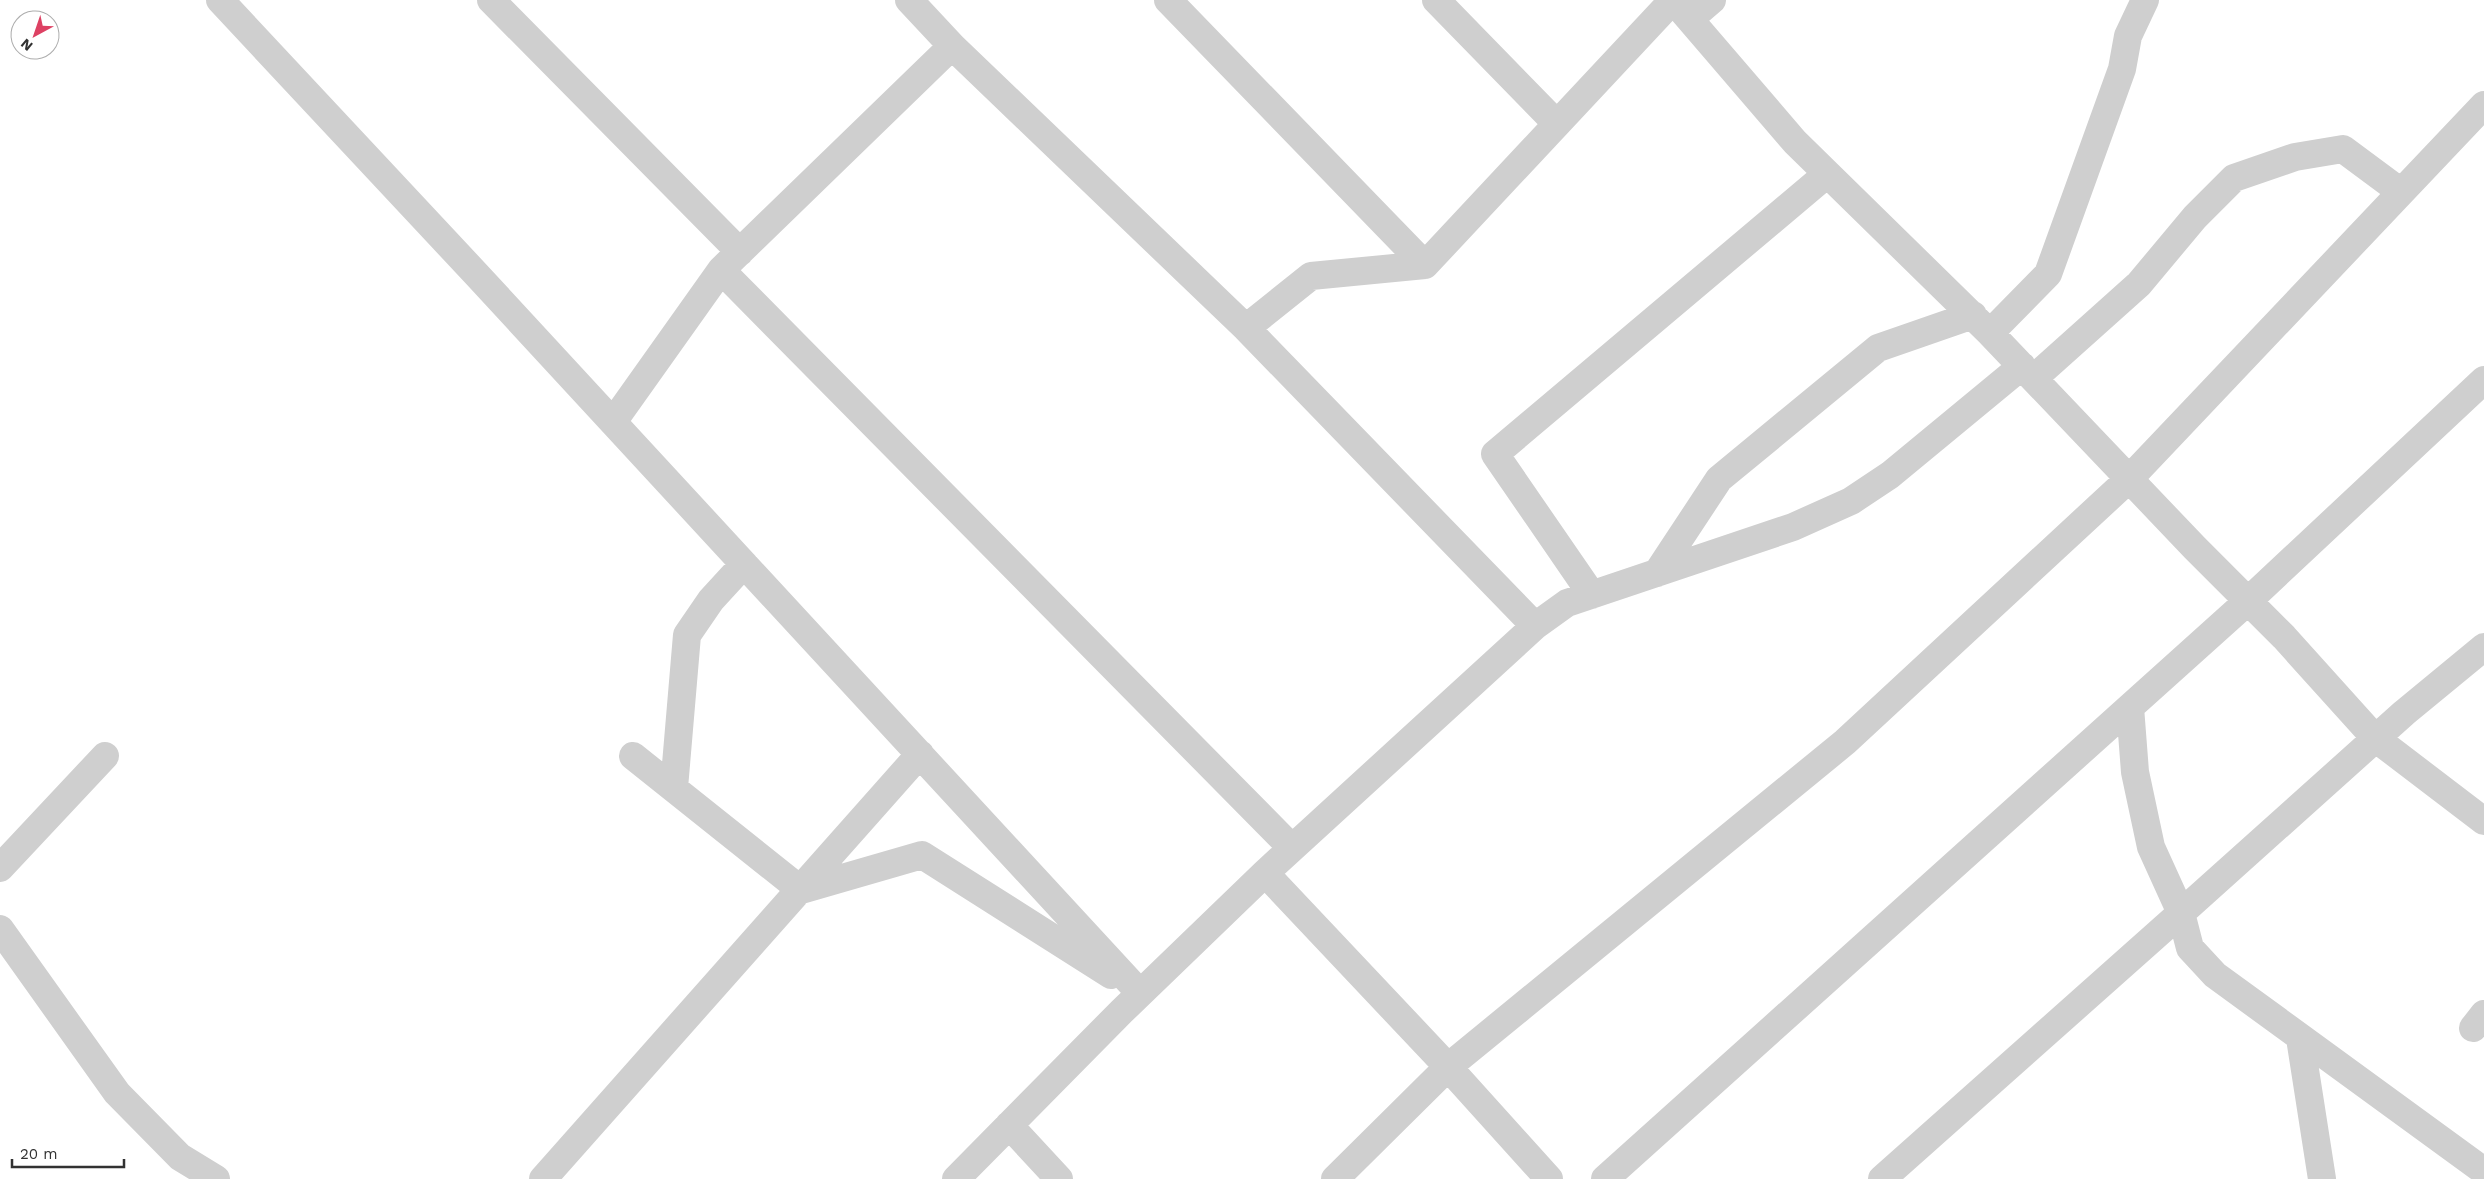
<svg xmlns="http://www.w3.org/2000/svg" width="2484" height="1179" viewBox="0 0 2484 1179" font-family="'Work Sans',sans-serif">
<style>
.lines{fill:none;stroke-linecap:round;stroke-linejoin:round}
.minor{stroke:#cfcfcf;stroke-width:28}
</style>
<rect width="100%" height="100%" fill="#fff"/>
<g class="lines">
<path class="minor" d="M220,0L477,275L1140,993
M491,0L740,252
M909,0L952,46L1246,328L1535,626
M1168,0L1425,265
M1436,0L1557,124
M1673,0L1795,142L1990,333L2195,548L2284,637L2375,738L2484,821
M1690,19L1712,0
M952,46L721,270L1292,848
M1246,328L1311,276L1425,265L1673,0
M1990,333L2048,274L2122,69L2128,36L2145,0
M2034,378L2139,284L2195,217L2234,178L2295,157L2343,149L2401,192
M613,422L721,270
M1657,573L1719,479L1878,348L1973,315
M1592,595L1495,454L1827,174
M2484,647L2404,713L2181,913L2190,948L2215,975L2484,1171
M633,756L801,890L922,855L1111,975
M674,788L687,635L711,600L744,564
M0,868L105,756
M1265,873L1535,626L1567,603L1793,527L1851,501L1890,475L2022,366
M0,929L117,1093L180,1157L216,1179
M2473,1028L2484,1014
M2300,1038L2322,1179
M1009,1125L1059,1179
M543,1179L920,754
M956,1179L1122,1011L1265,873L1448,1067L1549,1179
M1335,1179L1448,1067L1845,742L2130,478L2484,105
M1605,1179L2248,601L2484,380
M1882,1179L2181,913L2151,847L2135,772L2130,707"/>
</g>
<g transform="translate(35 35) rotate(220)"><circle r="24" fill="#ffffff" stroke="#adadad"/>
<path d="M0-4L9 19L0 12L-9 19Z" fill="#dd4163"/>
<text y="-8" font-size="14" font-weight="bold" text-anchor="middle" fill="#323232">N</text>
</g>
<path d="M12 1159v8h112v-8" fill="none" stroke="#323232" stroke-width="2.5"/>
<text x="20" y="1159" font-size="15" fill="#323232" stroke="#ffffff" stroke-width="4" paint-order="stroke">20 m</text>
</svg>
